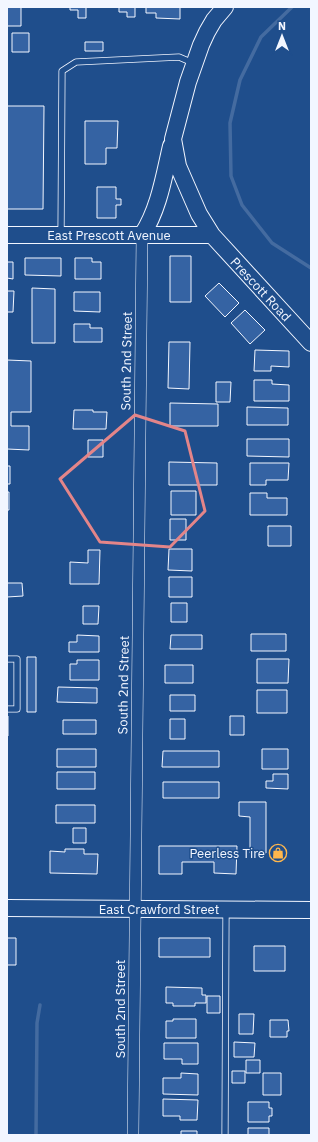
<svg xmlns="http://www.w3.org/2000/svg" width="318" height="1142" viewBox="0 0 318 1142" font-family="'IBM Plex Sans',sans-serif">
<style>
.lines{fill:none;stroke-linecap:round;stroke-linejoin:round}
.stream{stroke:#446ba0;stroke-width:3.5}
.building{fill:#3563a3;stroke:#f2f6ff}
.lane-casing{stroke:#f2f6ff;stroke-width:7}
.street-casing{stroke:#f2f6ff;stroke-width:12}
.secondary-casing{stroke:#f2f6ff;stroke-width:18}
.lane{stroke:#1f4e8c;stroke-width:5.5}
.street{stroke:#1f4e8c;stroke-width:11}
.secondary{stroke:#1f4e8c;stroke-width:16}
.marked{fill:none;stroke:#e38589;stroke-width:3;stroke-linejoin:round}
.labels{text-anchor:middle;stroke-width:3;stroke-linejoin:round;paint-order:stroke}
.street-label{font-size:13px;fill:#f2f6ff;stroke:#1f4e8c}
.poi-label{font-size:13px;fill:#f2f6ff;stroke:#1f4e8c;text-anchor:end}
</style>
<rect width="100%" height="100%" fill="#1f4e8c"/>
<g class="lines">
<path class="stream" d="M292,7L261,37L240,80L230,123L231,176L242,205L272,243L311,268
M36,1135L37,1023L40,1005"/>
</g>
<path class="building" d="M7,7H21V26H7Z
M70,7H86V18H78V10H70Z
M119,7H135V17H127V12H119Z
M146,7H180V19L156,18V13H146Z
M12,33H29V52H12Z
M85,42H103V51H85Z
M7,106H44L43,209H7Z
M85,121H118L117,148H106V164H85Z
M97,187H116V199H121V205H116V218H97Z
M170,256H191V302H170Z
M25,258H61V276L25,275Z
M75,258H92V262H101V279H75Z
M7,262H13V279L7,278Z
M219,283L239,303L225,317L205,296Z
M32,288L55,289V343H32Z
M7,291H14L13,312H7Z
M74,292H100V312L74,311Z
M245,310L265,330L250,344L231,323Z
M74,324H90V328H102V342H74Z
M169,342H190L189,389L168,388Z
M255,350L289,351V367L271,366V371H254Z
M7,360L31,361V412H11V426H29V450L7,449Z
M254,380H272V384L289,385V401H254Z
M216,382H231L230,402H216Z
M170,403L218,404V426H170Z
M247,407L288,408V425H247Z
M74,410H93V412H107L106,429H73Z
M247,439H289V457L247,456Z
M88,440H103V457H88Z
M169,462L217,463V485H169Z
M250,463H289L288,480H266V485H250Z
M7,466H10V484H7Z
M171,491H196V515H171Z
M7,492H9V510H7Z
M250,493H267V498H287V515H250Z
M170,519H186V540H170Z
M268,526H291V546H268Z
M169,549H192V571L168,570Z
M88,550H100L99,584H70V562L88,563Z
M169,577H192V597H169Z
M7,583H22L23,596L7,597Z
M171,603H187V622H171Z
M83,606H99L98,624H83Z
M251,634H286V651H251Z
M77,635L99,636V652H69V642H77Z
M171,635H202V649H170Z
M27,657H36V712H27Z
M257,659H289L288,683H257Z
M77,660H99V680H70V664H77Z
M165,665H193V683H165Z
M58,687L97,688V703L57,702Z
M257,690H287V713H257Z
M170,695H195V711H170Z
M7,716H8V736H7Z
M230,716H244V735H230Z
M170,719H185V739H170Z
M63,720H96V734H63Z
M57,749H96V767H57Z
M262,749H288V769H262Z
M163,751H219V767H162Z
M57,772H95V789H57Z
M273,774H288V789L266,788V781H273Z
M163,782H219V798H163Z
M239,802H266V853H250V817L239,816Z
M56,805H95V823H56Z
M73,828H86V843H73Z
M159,846H237L236,874L214,873V862H182V874H159Z
M65,849H84V854H98L97,874L50,873V851L65,852Z
M7,938H16V965H7Z
M159,938H210V957H159Z
M254,946H285V971H254Z
M166,987L202,988V995H206V1003H195V1006H173V1003H166Z
M207,996H220V1013H207Z
M239,1014H254L253,1034H239Z
M173,1019H196V1038H166V1021H173Z
M270,1020H288L289,1031H287V1037H270Z
M234,1042L255,1043L254,1057H234Z
M164,1043H198V1064H182V1059H164Z
M246,1060H260V1073H246Z
M232,1071H245V1083H232Z
M181,1073L198,1074V1095L163,1094V1078H181Z
M263,1073H281V1095H263Z
M163,1099L198,1100L197,1120H180V1116H163Z
M248,1102H269V1108H272V1116H269V1122H248Z
M248,1128H269V1135H272H248Z
M181,1131H197V1135H162H181Z"/>
<g class="lines">
<defs>
<path id="lane" d="M61,235L62,71L76,62L179,57L193,63
M7,659H17V709H7
M225,1135L226,911"/>
<path id="street" d="M133,1135L142,235"/>
<path id="secondary" d="M225,7L214,20L207,32L201,45L188,82L173,139L178,166L199,214L212,235L311,343
M7,235H212
M142,235C159,209 164,176 171,146
M7,908L311,910"/>
</defs>
<use href="#lane" class="lane-casing"/>
<use href="#street" class="street-casing"/>
<use href="#secondary" class="secondary-casing"/>
<use href="#lane" class="lane"/>
<use href="#street" class="street"/>
<use href="#secondary" class="secondary"/>
</g>
<path class="marked" d="M135,415L185,431L205,511L170,547L100,542L60,479Z"/>
<defs>
<symbol id="shop-ring" viewBox="-11 -11 22 22"><circle r="9.5" fill="#1f4e8c" stroke="#ffb74d" stroke-width="1.5"/><path d="M-5-2.5h2.3a2.7 3.5 0 0 1 5.4 0H5L5.5 6h-11ZM-1.5-2.5h3a1.5 2.3 0 0 0-3 0Z" fill="#ffb74d"/></symbol>
</defs>
<g fill-rule="evenodd">
<use href="#shop-ring" x="268" y="843" width="20" height="20"/>
</g>
<g class="labels">
<g class="street-label">
<text x="109" y="240">East Prescott Avenue</text>
<text transform="translate(261 289) rotate(47)" y="5">Prescott Road</text>
<text transform="translate(126 361) rotate(-89)" y="5">South 2nd Street</text>
<text transform="translate(123 685) rotate(-89)" y="5">South 2nd Street</text>
<text x="159" y="914">East Crawford Street</text>
<text transform="translate(120 1009) rotate(-90)" y="5">South 2nd Street</text>
</g>
<g class="poi-label">
<text x="265" y="858">Peerless Tire</text>
</g>
</g>
<rect width="318" height="1142" fill="none" stroke="#f2f6ff" stroke-width="16"/>
<g transform="translate(282 36)" stroke="#1f4e8c" stroke-width="3" paint-order="stroke">
<path d="M0-3L7 15L0 10L-7 15Z" fill="#f2f6ff"/>
<text y="-6" font-size="11" font-weight="bold" text-anchor="middle" fill="#f2f6ff">N</text>
</g>
</svg>
